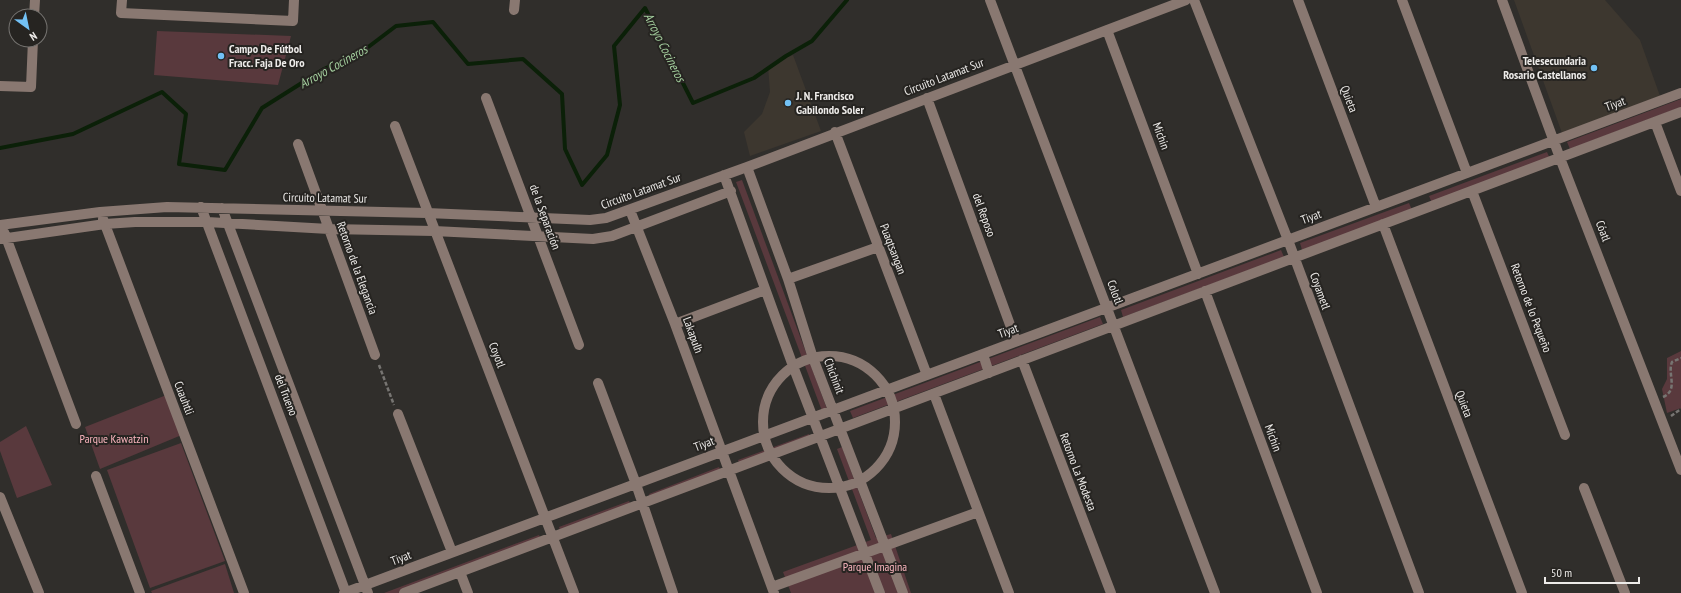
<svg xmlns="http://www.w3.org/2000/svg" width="1681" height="593" viewBox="0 0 1681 593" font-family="'PT Sans Narrow',sans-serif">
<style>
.built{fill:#3d372f}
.green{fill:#59393d}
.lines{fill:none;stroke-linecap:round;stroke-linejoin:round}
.stream{stroke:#0b2008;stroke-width:4}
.path{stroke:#777572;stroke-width:2.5;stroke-dasharray:4 2;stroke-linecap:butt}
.minor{stroke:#897871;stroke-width:10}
.poi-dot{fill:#72c1f5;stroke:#262421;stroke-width:1.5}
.labels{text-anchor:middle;stroke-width:4;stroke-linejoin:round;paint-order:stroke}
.poi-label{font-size:12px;font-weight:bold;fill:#edebe9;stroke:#262421;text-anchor:start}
.street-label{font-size:12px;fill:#edebe9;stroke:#262421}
.park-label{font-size:12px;fill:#fab5be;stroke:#262421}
.water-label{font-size:13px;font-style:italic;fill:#a5d09f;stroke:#262421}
</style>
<rect width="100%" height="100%" fill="#302e2b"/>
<path class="built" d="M1514,0H1605L1640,40L1660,96L1562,133Z
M793,55L821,131L750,156L744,132L762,114L770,92L768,66Z"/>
<path class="green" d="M157,31L291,36L278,85L154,75Z
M1681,99V107L1570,149L1567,142Z
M1547,152L1550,159L1432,203L1429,196Z
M742,180L827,409L822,411L736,182Z
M1409,203L1412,210L1302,250L1300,243Z
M1281,250L1284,257L1123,317L1121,310Z
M1100,317L1103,324L853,418L850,411Z
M1681,351V408L1667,413L1662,389L1667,379V358Z
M169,394L184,434L100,469L85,427Z
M26,426L52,485L17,498L0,451V442Z
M809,434L811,441L741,467L738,460Z
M181,443L225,561L150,588L107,470Z
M842,447L876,538L891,534L911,593H791L783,572L871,540L837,449Z
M719,467L722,474L651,501L649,494Z
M629,501L632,508L561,534L559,527Z
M539,535L542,542L405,593H384Z
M225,564L234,593H152L151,591Z"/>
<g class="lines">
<path class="stream" d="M0,148L73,134L162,92L186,114L179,164L225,170L262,108L324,69L363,51L396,26L433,22L468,64L523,59L562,94L565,149L582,185L607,155L620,105L614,46L645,8L693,103L754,78L786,56L812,41L847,0"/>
<path class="path" d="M379,365L394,405
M1663,397C1679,390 1667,374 1672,362L1681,358
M1671,416L1681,409"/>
<path class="minor" d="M122,0L121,13L293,21L294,0
M990,0L1215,593
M1194,0L1288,240L1419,593
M1298,0L1376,207
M1402,0L1467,173
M1502,0L1560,158L1681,470
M514,10L515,0
M34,16L35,0
M1107,30L1198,274
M0,86L31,87L33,40
M486,98L579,345
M927,98L1016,341
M1655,122L1681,191
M395,126L574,593
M835,132L927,375
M298,144L375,355
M747,167L788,279L813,358L903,593
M724,175L793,366L880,593
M1472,191L1565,435
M201,207L346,593
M222,208L368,593
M630,210L675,324L774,593
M103,219L244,593
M1383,224L1522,593
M0,225L100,212L167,207L427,213L590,220L606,218L747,167L1186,0
M4,232L76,424
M0,239L105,224L135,222H207L329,229L434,231L593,239L612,236L731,191
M788,279L878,247
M1205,291L1317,593
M675,324L765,290
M983,354L989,373
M763 422a66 66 0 1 1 132 0a66 66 0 1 1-132 0Z
M1022,360L1111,593
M598,383L636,484L673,593
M934,394L1009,593
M398,414L452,552
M96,476L140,593
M1584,488L1625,593
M0,497L39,593
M460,572L468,593
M772,587L978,512
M344,593L1681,93
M404,593L1681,112"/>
</g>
<g class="poi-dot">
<circle cx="221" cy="56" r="4"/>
<circle cx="1594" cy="68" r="4"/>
<circle cx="788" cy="103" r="4"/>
</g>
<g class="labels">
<g class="poi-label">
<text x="229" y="53">Campo De Fútbol<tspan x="229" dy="14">Fracc. Faja De Oro</tspan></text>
<text x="1586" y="65" text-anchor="end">Telesecundaria<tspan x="1586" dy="14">Rosario Castellanos</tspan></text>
<text x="796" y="100">J. N. Francisco<tspan x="796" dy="14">Gabilondo Soler</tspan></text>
</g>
<g class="street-label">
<text transform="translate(944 77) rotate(-21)" y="4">Circuito Latamat Sur</text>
<text transform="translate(1349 99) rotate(69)" y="4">Quieta</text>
<text transform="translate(1615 104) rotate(-20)" y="4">Tiyat</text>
<text transform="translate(1161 136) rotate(70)" y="4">Michin</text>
<text transform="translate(641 191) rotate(-20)" y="4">Circuito Latamat Sur</text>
<text transform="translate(325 198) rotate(1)" y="4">Circuito Latamat Sur</text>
<text transform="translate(984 215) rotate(70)" y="4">del Reposo</text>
<text transform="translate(545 217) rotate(70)" y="4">de la Separación</text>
<text transform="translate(1311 217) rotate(-20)" y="4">Tiyat</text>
<text transform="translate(1603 231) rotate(69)" y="4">Cóatl</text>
<text transform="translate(893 249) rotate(69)" y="4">Puaqtsangan</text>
<text transform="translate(357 268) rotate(70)" y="4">Retorno de la Elegancia</text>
<text transform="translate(1320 291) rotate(70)" y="4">Coyametl</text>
<text transform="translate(1115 292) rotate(69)" y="4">Colotl</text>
<text transform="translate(1531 308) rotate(69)" y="4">Retorno de lo Pequeño</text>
<text transform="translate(1008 331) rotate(-20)" y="4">Tiyat</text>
<text transform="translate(693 335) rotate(70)" y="4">Lakapulh</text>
<text transform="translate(497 355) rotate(69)" y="4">Coyotl</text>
<text transform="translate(834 376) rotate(69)" y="4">Chichinit</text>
<text transform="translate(286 395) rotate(69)" y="4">del Trueno</text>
<text transform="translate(184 398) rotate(69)" y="4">Cuauhtli</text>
<text transform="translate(1464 404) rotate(69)" y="4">Quieta</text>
<text transform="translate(1273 438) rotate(70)" y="4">Michin</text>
<text transform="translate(704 444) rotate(-21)" y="4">Tiyat</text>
<text transform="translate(1078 472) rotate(69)" y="4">Retorno La Modesta</text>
<text transform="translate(401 558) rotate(-21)" y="4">Tiyat</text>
</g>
<g class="park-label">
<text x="114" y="443">Parque Kawatzin</text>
<text x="875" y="571">Parque Imagina</text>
</g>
<g class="water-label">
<text transform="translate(665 47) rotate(63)" y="5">Arroyo Cocineros</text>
<text transform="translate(333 66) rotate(-29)" y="5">Arroyo Cocineros</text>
</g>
</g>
<g transform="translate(28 28) rotate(147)"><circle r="19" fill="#262421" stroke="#767471"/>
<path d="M0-3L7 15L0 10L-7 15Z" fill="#72c1f5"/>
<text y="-6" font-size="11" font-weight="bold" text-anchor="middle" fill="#edebe9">N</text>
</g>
<path d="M1545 577v6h94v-6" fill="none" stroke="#edebe9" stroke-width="2"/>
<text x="1551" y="577" font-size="12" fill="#edebe9" stroke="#262421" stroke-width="3" paint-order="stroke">50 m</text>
</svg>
